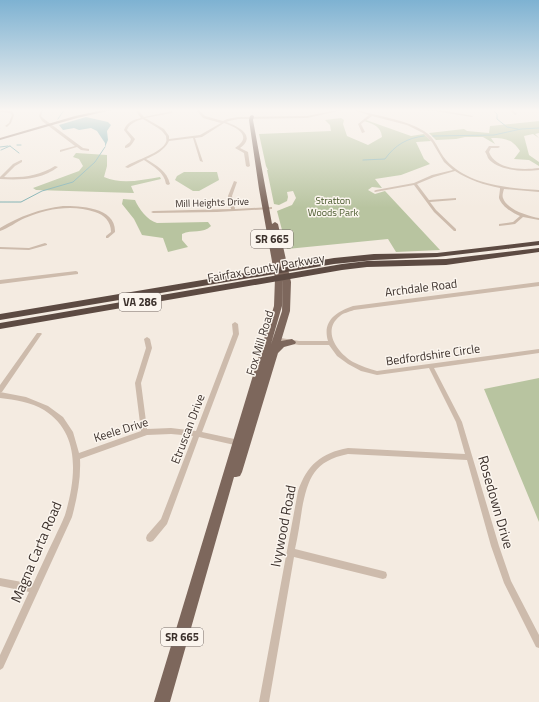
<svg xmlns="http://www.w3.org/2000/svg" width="539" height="702" viewBox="0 0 539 702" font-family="'Titillium Web',sans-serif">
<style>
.green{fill:#b8c4a0}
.water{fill:#7fb0b2}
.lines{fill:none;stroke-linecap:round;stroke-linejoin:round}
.stream{stroke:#7fb0b2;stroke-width:1}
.street{fill:#cdbbac;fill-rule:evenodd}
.secondary{fill:#a18a7d;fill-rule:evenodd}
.primary{fill:#7d675c;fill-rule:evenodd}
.highway{fill:#5c4a42;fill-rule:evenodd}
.labels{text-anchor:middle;stroke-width:3;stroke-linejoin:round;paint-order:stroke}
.far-park-label{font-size:10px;fill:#4a5a2e;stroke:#fbf5ee}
.far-street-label{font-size:10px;fill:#3b302b;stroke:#fbf5ee}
.shield{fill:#fbf5ee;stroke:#756b66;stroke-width:1}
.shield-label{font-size:11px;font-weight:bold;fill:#3b302b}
.street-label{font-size:12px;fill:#3b302b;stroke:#fbf5ee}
.near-street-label{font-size:14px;fill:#3b302b;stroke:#fbf5ee}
</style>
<rect width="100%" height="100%" fill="#f4ebe1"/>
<path class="green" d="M341,118L344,120L343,124L347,136L368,145L382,137C381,126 373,124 364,121L366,120L411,136L424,134L431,141L416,142L424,159L430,164L401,175L375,179L382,188L372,187L368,190L375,194L385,191L440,250L396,252L388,239L287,249L277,211L292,205L296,198L293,191L287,192L288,197L287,201L279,205L274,204L267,170H268L266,166L259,134L331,131L330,125L325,120Z
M539,121V133L535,134L539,138L533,134L524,136L529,155L539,162V166L529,160L514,159L520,151C512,139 505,138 491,138L495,144L483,137H465L456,139L436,140L429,133L464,129L467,131L489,133L490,126Z
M76,153L107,155V166L104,177C122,185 141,180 160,177L161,179L131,186L134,193L36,190L33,188L79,171L83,166L79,159L73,157Z
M184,172H217L219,180L199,191H193L175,180L177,176Z
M123,199L135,200C139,209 147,220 157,223L208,222L211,226C203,234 192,229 182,234V240L188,247L168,252L163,238L142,235L134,219L122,204Z
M539,378V522L484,389Z"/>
<path class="water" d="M86,117L108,122L111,125L107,131L108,140L105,147V143L97,131L91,128L79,130L74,128L63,130L59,125Z"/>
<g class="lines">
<path class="stream" d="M493,110L497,114V119L507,127L518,129
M58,119L64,110
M433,136L494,135L521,129L539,128
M17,145H21
M10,146L19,153
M0,147L8,146
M1,150L10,146
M363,160L385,159C395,145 407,138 424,136
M0,202H21L42,191L73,182L95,162L105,147"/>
<path class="street" d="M0,110L12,111L14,115L11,123L7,127L5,126L9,123L12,115L10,113L0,112Z
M41,110H43L41,116L44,119L83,148L89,149V151L81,150L77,147L60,152V150L75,146L42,121L39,116Z
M135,110H138L144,117L172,111V113L145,118L164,129L169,136V139L200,135L221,123L203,118L196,110H199L205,116L223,121L227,119L238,117L307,116L337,110H343L307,118L238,119L229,121L226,122C238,126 257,136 240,148L248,152L250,166L248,167L246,166L244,153L235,148C253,136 238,128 224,123L202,137L195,138L203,162L200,161L193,138L169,141C165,150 155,155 146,159C157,166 167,171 170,184L168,185L166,184C164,172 154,167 144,160L128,168L125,167C135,160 162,153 166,142C167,140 166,138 166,136L162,131L158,128L143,119C136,121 130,123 127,130L135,139C133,143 130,148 125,148V146L130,142L131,139L124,130C127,122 133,120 141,118Z
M353,110H358C380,117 405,119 424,131C436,138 438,151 446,160C468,185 508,188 539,190V192L504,189C503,192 502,196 503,198C507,210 529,216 539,218V220L523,217L515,224L499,226V224L513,222L520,216C513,213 502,207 499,198C499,196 500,191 500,188C484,185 469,180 455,171L434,177L417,184L429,200L456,198V200H455L430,202L436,210L456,229V231H454L434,212L414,185L375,192L374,191L376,190L414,183L432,175L453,170L444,162L432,142L423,133L407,125L372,116L361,124L365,132L362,133L358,124L369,115Z
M404,110H441L473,116L472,117L434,111Z
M510,110H513L517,114L515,115Z
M489,146H499L500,147L498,148H491L489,152C496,170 522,170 539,168V170C525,172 497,171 488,158C488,158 486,152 485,152Z
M21,160H22V162L15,166L4,177C22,178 39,176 55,166L58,167C41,180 20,180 0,179V177L13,164Z
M234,181L237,182L232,196L235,209L271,207H272V209L217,212L153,213L151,212L153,211L231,209L228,196Z
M63,206C80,206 116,207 115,232L108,238H106V236L111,232C111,221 104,215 95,212C72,204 46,209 25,218C16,222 9,228 0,231V228C20,216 40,209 63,206Z
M45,243L47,244V245L29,250L0,249V247L29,248Z
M76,271L78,272V274L0,284V280Z
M539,282V286L354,310C349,312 343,313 340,316C321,331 338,353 353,362C361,366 369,369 377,371L539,349V353L434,368L462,422L499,546L511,581L539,635V648L536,647L504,583L491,546L467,460L348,454C314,461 308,478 302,509C300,522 298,536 295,549L383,571L386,572L387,575L386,578L383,579L294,557L269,702H259L298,491C307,465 321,453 348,448L465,454L456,422L429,368L377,375L361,371L348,364L337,356L329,345H299L275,341L272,339L273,338L275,337L299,341H328C322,321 336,312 353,306Z
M235,322L238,324L239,334L202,432L239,440L241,441L242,443L241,445L239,446L199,437L167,524L153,541L150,542L147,541L146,538L147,535L161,519L193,436L171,434L147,435L80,459C81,479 77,498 72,517L3,668L0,670V655L29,592L0,586V578L33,584C40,569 47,553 55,537C58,530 62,523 65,515C76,478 81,433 44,410C31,402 15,400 0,398V385L37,333H41L42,334L41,335L2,392H0L26,397L48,406L63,417L73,432L79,453L141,431L135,383L146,348L144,339L147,337L150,339L152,348L141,383L147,429L171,428L196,431L233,334L232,324Z"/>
<path class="secondary" d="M103,110H112L77,118L0,140V138L75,116Z"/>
<path class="primary" d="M252,115L254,116L253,120L272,224L275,222L278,224L291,282L290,311L281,341L292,339L296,342L295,344L284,347L278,353L242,472L240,476L236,477H234L170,702H154L274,306L275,278L259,189L249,120L250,116ZM283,280V282L282,311L271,344L282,306Z"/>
<path class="highway" d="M539,241V245L437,257L374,260L334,264L0,320V314L334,258L374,254L437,253Z
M539,248V252L446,265L367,267L342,270L0,329V323L342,264L367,261L446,259Z"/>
</g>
<linearGradient id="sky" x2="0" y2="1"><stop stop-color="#7eb2d2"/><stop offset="0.53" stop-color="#faf6f2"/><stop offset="1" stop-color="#faf6f2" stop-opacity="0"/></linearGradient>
<rect width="539" height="208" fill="url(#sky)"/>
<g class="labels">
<g class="far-park-label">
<text x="333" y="204">Stratton<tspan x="333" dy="12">Woods Park</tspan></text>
</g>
<g class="far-street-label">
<text transform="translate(212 202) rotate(-2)" y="4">Mill Heights Drive</text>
</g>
<g class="shield">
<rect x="251" y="230" width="42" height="18" rx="3"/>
<rect x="119" y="293" width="42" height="18" rx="3"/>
<rect x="161" y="628" width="42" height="18" rx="3"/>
</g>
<g class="shield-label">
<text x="272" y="243">SR 665</text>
<text x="140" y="306">VA 286</text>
<text x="182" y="641">SR 665</text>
</g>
<g class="street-label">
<text transform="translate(266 268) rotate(-10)" y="4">Fairfax County Parkway</text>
<text transform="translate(421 288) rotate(-7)" y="4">Archdale Road</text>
<text transform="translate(260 343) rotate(-73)" y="4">Fox Mill Road</text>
<text transform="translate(433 355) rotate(-8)" y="4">Bedfordshire Circle</text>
<text transform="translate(188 429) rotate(-69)" y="4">Etruscan Drive</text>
<text transform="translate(121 430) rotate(-17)" y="4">Keele Drive</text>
</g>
<g class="near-street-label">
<text transform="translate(496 502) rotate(74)" y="5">Rosedown Drive</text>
<text transform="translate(283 526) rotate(-79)" y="5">Ivywood Road</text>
<text transform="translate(36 552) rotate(-67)" y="5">Magna Carta Road</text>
</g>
</g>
</svg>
